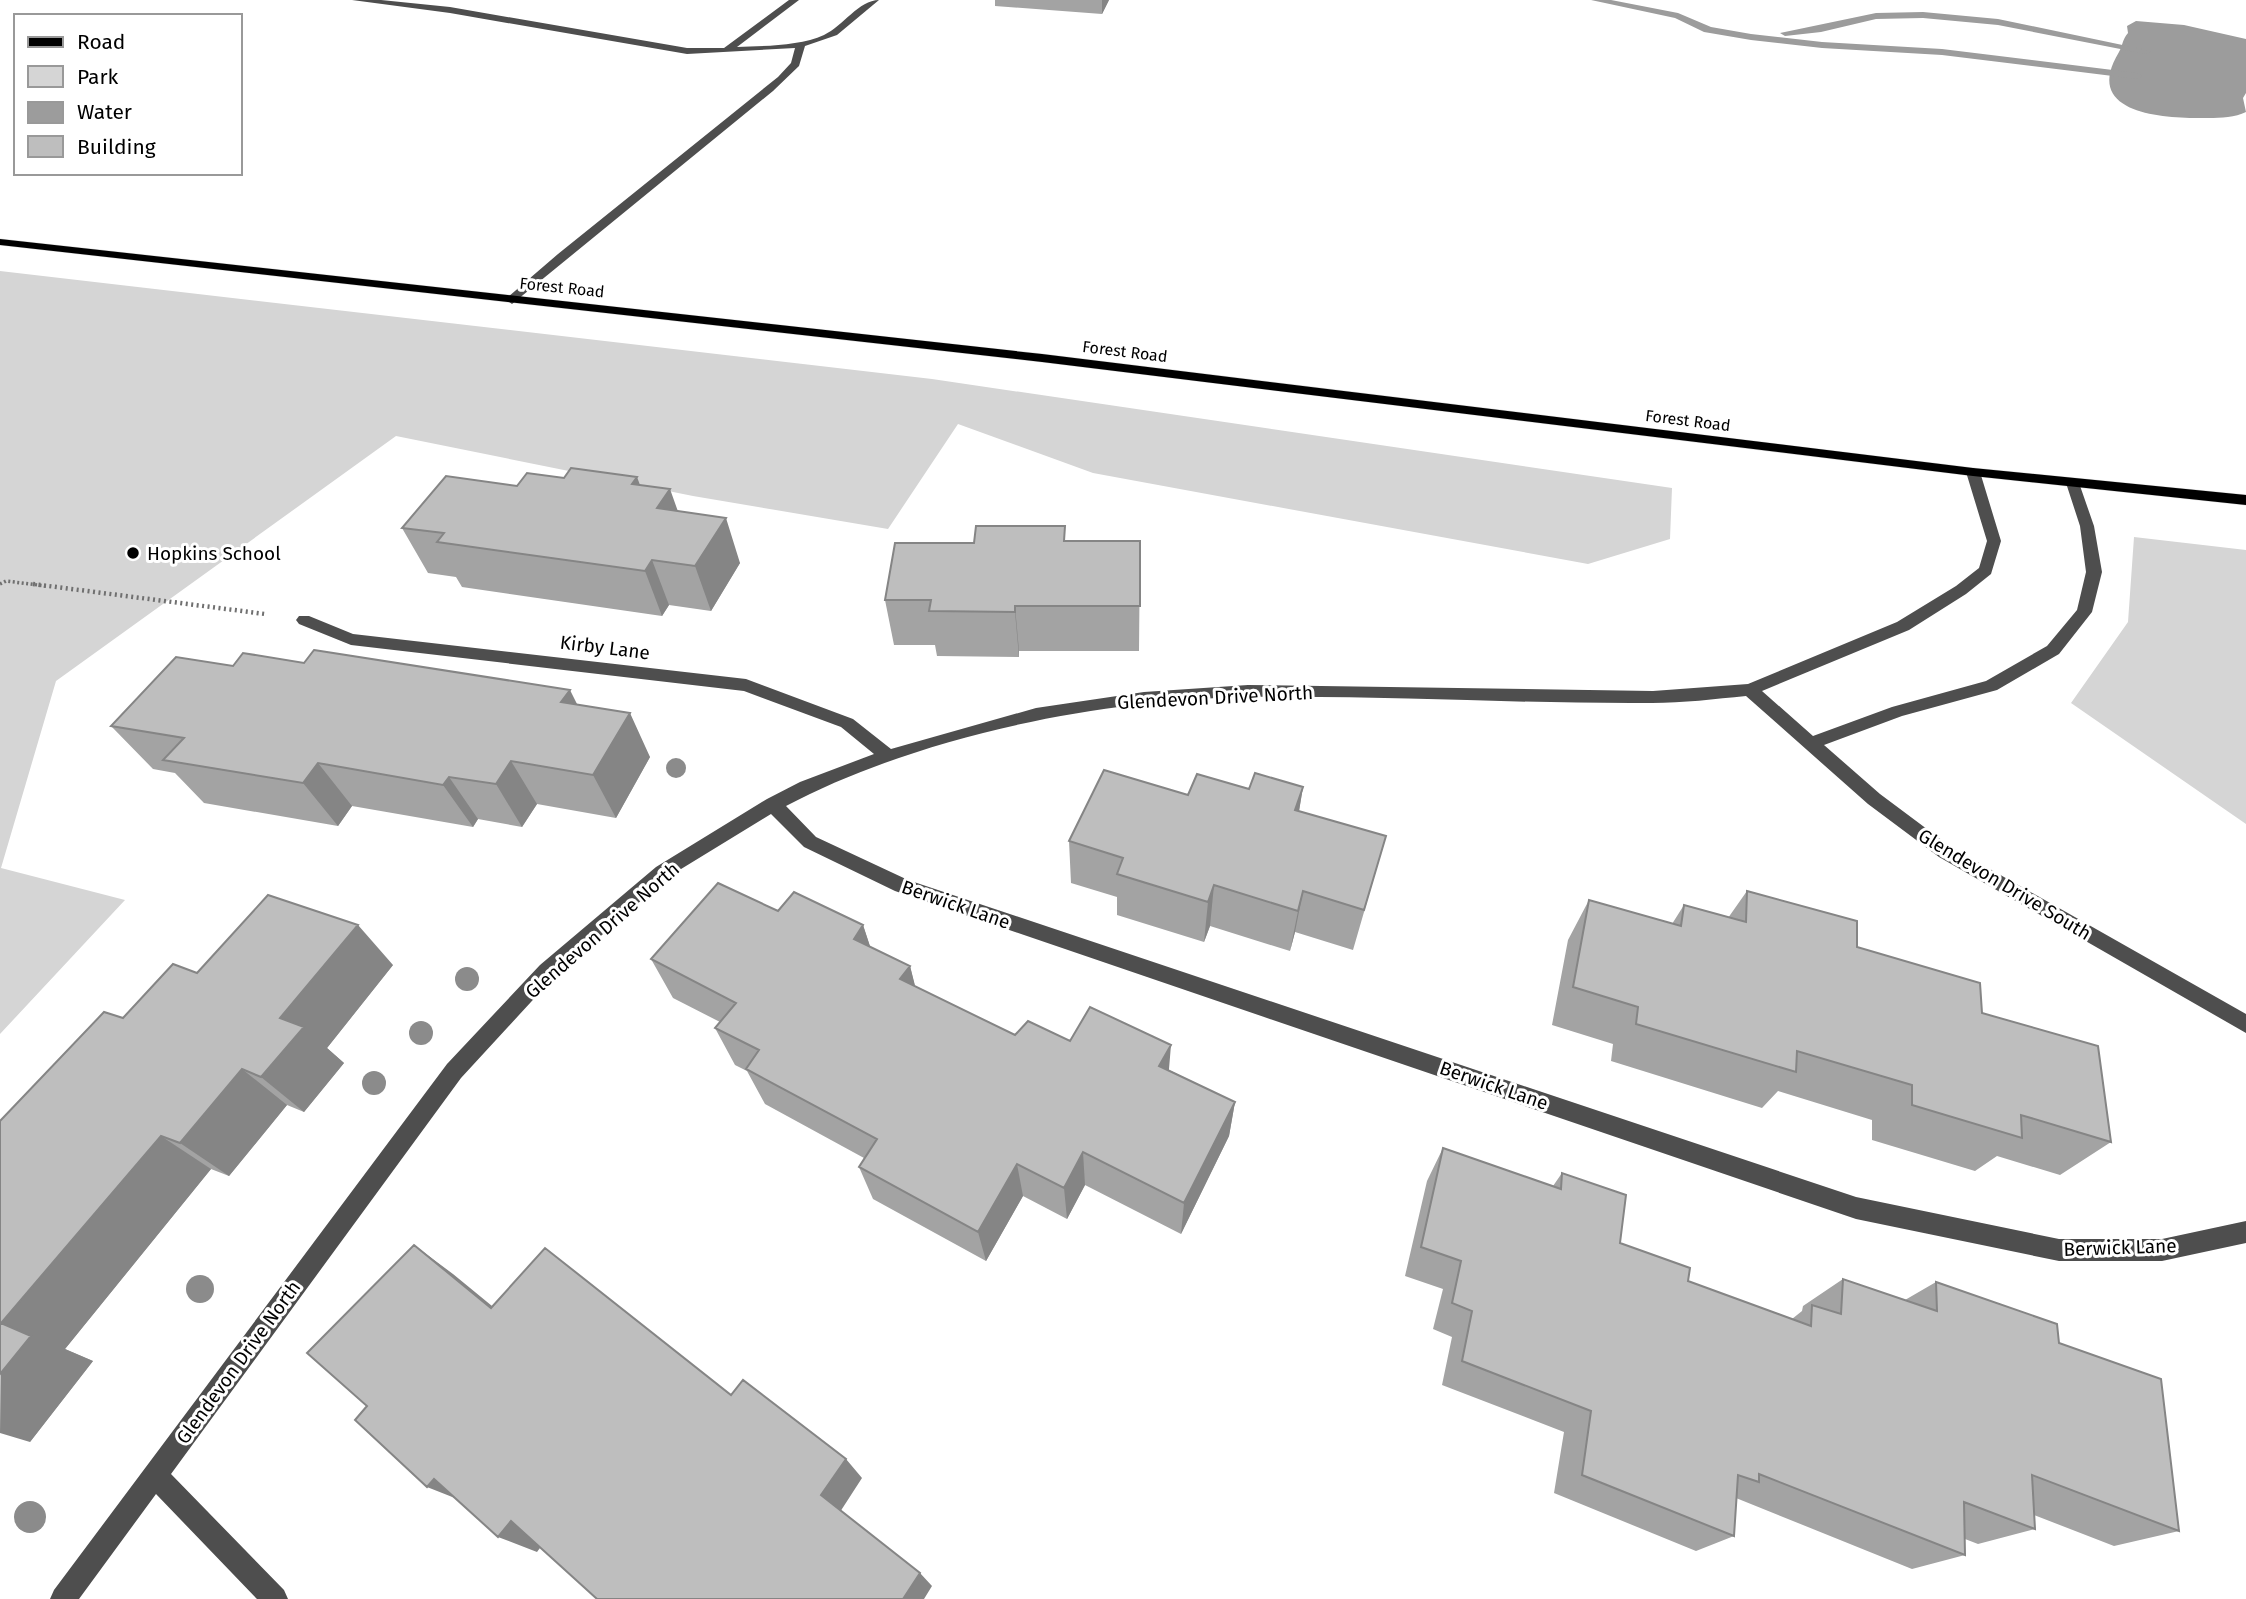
<svg xmlns="http://www.w3.org/2000/svg" width="2246" height="1599" viewBox="0 0 2246 1599" font-family="'Fira Sans',sans-serif">
<style>
.green{fill:#d5d5d5}
.water{fill:#9c9c9c}
.lines{fill:none;stroke-linecap:round;stroke-linejoin:round}
.stream{fill:#9c9c9c;fill-rule:evenodd}
.major-casing{stroke:#dbdbdb;stroke-width:1}
.path-far1{stroke:#707070;stroke-width:3.5;stroke-dasharray:2 2.5;stroke-linecap:butt}
.path{stroke:#707070;stroke-width:4.5;stroke-dasharray:2 3.5;stroke-linecap:butt}
.minor{fill:#4e4e4e;fill-rule:evenodd}
.major{fill:#000;fill-rule:evenodd}
.tree{fill:#8b8b8b}
.wall{fill:#a3a3a3}
.shaded-wall{fill:#858585}
.building{fill:#bebebe;stroke:#858585;stroke-width:2}
.poi-dot{fill:#000;stroke:#fff;stroke-width:2.5}
.labels{text-anchor:middle;stroke-width:6;stroke-linejoin:round;paint-order:stroke}
.far-street-label{font-size:16px;fill:#000;stroke:#fff}
.poi-label{font-size:19px;fill:#000;stroke:#fff;text-anchor:start}
.street-label{font-size:19px;fill:#000;stroke:#fff}
</style>
<rect width="100%" height="100%" fill="#fff"/>
<path class="green" d="M0,271L932,379L1672,488L1670,539L1588,564L1093,473L958,424L888,529L693,496L396,436L56,681L1,868L125,900L0,1034Z
M2134,537L2246,550V824L2071,703L2128,622Z"/>
<path class="water" d="M2136,21L2184,25L2246,39V93L2243,98L2246,112C2232,119 2213,118 2198,118C2156,118 2083,111 2119,52C2123,45 2122,40 2128,33L2127,26Z"/>
<g class="lines">
<path class="stream" d="M1591,0H1611L1678,13L1711,27L1751,34L1822,42L1942,49L2137,73L2142,76L2137,79L1942,55L1822,48L1751,40L1704,32L1675,18Z
M1923,12L1998,19L2151,51L2146,54L1998,25L1923,18L1876,19L1821,32L1785,36L1780,33L1876,13Z"/>
<defs>
<path id="major" d="M0,239L1042,354L1973,468L2246,495V505L1973,476L1042,362L0,245Z"/>
</defs>
<use href="#major" class="major-casing"/>
<path class="path-far1" d="M0,584L6,581L46,586"/>
<path class="path" d="M33,584L265,614"/>
<path class="minor" d="M352,0H381L450,7L687,48H724L789,0H799L737,47C764,46 800,46 824,35C843,26 859,0 879,0L837,35L805,46L799,66L773,91L512,304L506,300L508,297L558,254L778,77L791,63L795,48L687,54L450,13Z
M1973,468L1980,472L2001,541L1991,574L1966,594L1909,630L1762,691L1813,736L1892,707L1986,681L2047,646L2077,610L2086,572L2080,526L2066,483L2073,479L2078,480L2094,526L2102,572L2092,612L2059,654L1997,690L1902,716L1824,745L1880,794L1951,847L2246,1014V1033L1939,857L1868,804L1746,696C1715,699 1683,703 1652,703C1518,704 1384,695 1250,697C1101,699 919,736 786,806L816,837L908,880L1856,1197L2059,1239H2162L2246,1221V1243L2162,1261H2059L1856,1219L895,891L804,847L771,814L668,877L554,977L461,1078L171,1474L284,1590L288,1599H257L156,1494L79,1599H50L54,1590L447,1064L540,965L656,867L767,799L800,782L874,754L841,727L744,691L351,645L299,624L296,620L299,616H309L353,634L746,679L853,719L891,749L1036,708L1144,692L1248,685L1653,691L1748,684L1897,622L1956,586L1979,568L1987,541L1966,472Z"/>
<use href="#major" class="major"/>
</g>
<g class="tree">
<circle cx="676" cy="768" r="10"/>
<circle cx="467" cy="979" r="12"/>
<circle cx="421" cy="1033" r="12"/>
<circle cx="374" cy="1083" r="12"/>
<circle cx="200" cy="1289" r="14"/>
<circle cx="30" cy="1517" r="16"/>
</g>
<path class="wall" d="M995,0H1109L1102,14L995,6Z
M640,485L678,511L740,563L711,611L669,605L662,616L462,587L456,577L428,573L402,528L517,486Z
M1065,541H1140L1139,651H1019V657L937,656L935,645H894L885,600L974,543Z
M233,666L577,705L650,757L616,818L537,804L522,827L478,819L473,827L352,806L338,826L204,803L175,773L153,769L111,726Z
M1303,787L1299,811L1386,836L1353,950L1295,932L1290,951L1210,926L1204,942L1117,915V897L1071,883L1069,841L1188,795L1249,789Z
M1747,891L1982,1013L2111,1142L2060,1175L1997,1156L1975,1171L1872,1140V1120L1778,1091L1762,1108L1611,1061L1613,1044L1552,1025L1568,940L1589,900L1672,924L1684,905L1728,918Z
M778,911L863,925L870,947L910,966L915,987L1015,1035L1070,1041L1169,1070L1235,1102L1229,1136L1181,1234L1085,1185L1067,1219L1023,1196L986,1261L873,1199L859,1167L864,1158L765,1104L747,1071L735,1065L715,1028L720,1022L673,998L651,959Z
M393,965L327,1048L344,1063L304,1112L287,1105L229,1176L211,1169L65,1349L93,1361L30,1442L123,1018L197,973Z
M1443,1148L1553,1186L1562,1173L1620,1243L1688,1281L1792,1319L1802,1311L1803,1306L1843,1279L1905,1300L1936,1282L2059,1343L2179,1531L2114,1546L2034,1515L2035,1529L1978,1544L1965,1539V1555L1912,1569L1736,1498L1734,1536L1696,1551L1554,1493L1564,1432L1442,1385L1452,1337L1433,1329L1443,1289L1405,1276L1427,1181Z"/>
<path class="shaded-wall" d="M1102,0H1109L1102,14Z
M637,477L654,522L632,484Z
M670,489L686,534L657,508Z
M726,518L740,563L711,611L695,566Z
M652,560L669,605L662,616L645,571Z
M1015,606L1019,651V657L1015,612Z
M570,690L592,734L561,702Z
M630,713L650,757L616,818L593,775Z
M511,761L537,804L522,827L496,784Z
M318,763L352,806L338,826L303,783Z
M449,777L478,819L473,827L443,785Z
M1303,787L1296,829L1295,810Z
M1214,885L1210,926L1204,942L1208,902Z
M1303,891L1295,932L1290,951L1298,911Z
M358,925L393,965L327,1048L344,1063L304,1112L261,1077L280,1018Z
M863,925L876,964L854,939Z
M910,966L920,1005L900,979Z
M1171,1045L1168,1081L1159,1066Z
M242,1069L287,1105L229,1176L180,1143Z
M1235,1102L1229,1136L1181,1234L1184,1203Z
M161,1136L211,1169L65,1349L93,1361L30,1442L0,1433L1,1323Z
M1083,1152L1085,1185L1067,1219L1064,1188Z
M1017,1164L1023,1196L986,1261L978,1232Z
M414,1245L453,1274L526,1334L491,1308Z
M846,1459L862,1478L840,1512L821,1495Z
M434,1479L470,1504L427,1487Z
M511,1521L548,1537L537,1552L498,1537Z
M920,1573L932,1586L924,1599H903Z"/>
<path class="building" d="M571,468L637,477L632,484L670,489L657,508L726,518L695,566L652,560L645,571L437,542L444,533L402,528L446,476L517,486L527,473L564,478Z
M976,526H1065L1064,541H1140V606H1015V612L929,611L931,600H885L895,543H974Z
M314,650L570,690L561,702L630,713L593,775L511,761L496,784L449,777L443,785L318,763L303,783L163,760L184,738L111,726L176,657L233,666L243,653L304,663Z
M1104,770L1188,795L1197,774L1249,789L1255,773L1303,787L1295,810L1386,836L1364,910L1303,891L1298,911L1214,885L1208,902L1117,874L1123,858L1069,841Z
M718,883L778,911L794,892L863,925L854,939L910,966L900,979L1015,1035L1028,1021L1070,1041L1090,1007L1171,1045L1159,1066L1235,1102L1184,1203L1083,1152L1064,1188L1017,1164L978,1232L859,1167L877,1139L746,1069L759,1050L715,1028L736,1003L651,959Z
M1747,891L1857,921V947L1980,983L1982,1013L2098,1046L2111,1142L2021,1115L2022,1138L1912,1105V1085L1797,1051L1796,1072L1636,1024L1638,1007L1573,987L1589,900L1681,926L1684,905L1746,922Z
M268,895L358,925L280,1018L304,1027L261,1077L242,1069L180,1143L161,1136L1,1323L31,1336L0,1374V1121L104,1012L123,1018L173,964L197,973Z
M1443,1148L1561,1189L1562,1173L1626,1195L1620,1243L1690,1268L1688,1281L1811,1326L1812,1305L1841,1314L1843,1279L1937,1311L1936,1282L2057,1324L2059,1343L2161,1379L2179,1531L2032,1475L2035,1529L1964,1502L1965,1555L1759,1474V1482L1738,1475L1734,1536L1582,1475L1591,1411L1462,1361L1472,1311L1452,1303L1461,1261L1421,1247Z
M414,1245L491,1308L545,1248L731,1395L743,1380L846,1459L821,1495L920,1573L903,1599H597L511,1521L498,1537L434,1479L427,1487L355,1420L367,1406L307,1353Z"/>
<circle class="poi-dot" cx="133" cy="553" r="7"/>
<g class="labels">
<g class="far-street-label">
<text transform="translate(562 287) rotate(6)" y="6">Forest Road</text>
<text transform="translate(1125 351) rotate(7)" y="6">Forest Road</text>
<text transform="translate(1688 420) rotate(7)" y="6">Forest Road</text>
</g>
<g class="poi-label">
<text x="147" y="560">Hopkins School</text>
</g>
<g class="street-label">
<text transform="translate(605 647) rotate(7)" y="7">Kirby Lane</text>
<text transform="translate(1215 697) rotate(-3)" y="7">Glendevon Drive North</text>
<text transform="translate(2005 884) rotate(31)" y="7">Glendevon Drive South</text>
<text transform="translate(956 904) rotate(19)" y="7">Berwick Lane</text>
<text transform="translate(602 930) rotate(-41)" y="7">Glendevon Drive North</text>
<text transform="translate(1494 1085) rotate(19)" y="7">Berwick Lane</text>
<text transform="translate(2120 1247) rotate(-2)" y="7">Berwick Lane</text>
<text transform="translate(238 1362) rotate(-54)" y="7">Glendevon Drive North</text>
</g>
</g>
<rect x="14" y="14" width="228" height="161" fill="#ffffff" stroke="#999999" stroke-width="2"/>
<rect x="28" y="37" width="35" height="10" fill="#000000" stroke="#999999" stroke-width="2"/>
<text x="77" y="49" font-size="21" fill="#000000">Road</text>
<rect x="28" y="66" width="35" height="21" fill="#d5d5d5" stroke="#999999" stroke-width="2"/>
<text x="77" y="84" font-size="21" fill="#000000">Park</text>
<rect x="28" y="102" width="35" height="21" fill="#9c9c9c" stroke="#999999" stroke-width="2"/>
<text x="77" y="119" font-size="21" fill="#000000">Water</text>
<rect x="28" y="136" width="35" height="21" fill="#bebebe" stroke="#999999" stroke-width="2"/>
<text x="77" y="154" font-size="21" fill="#000000">Building</text>
</svg>
